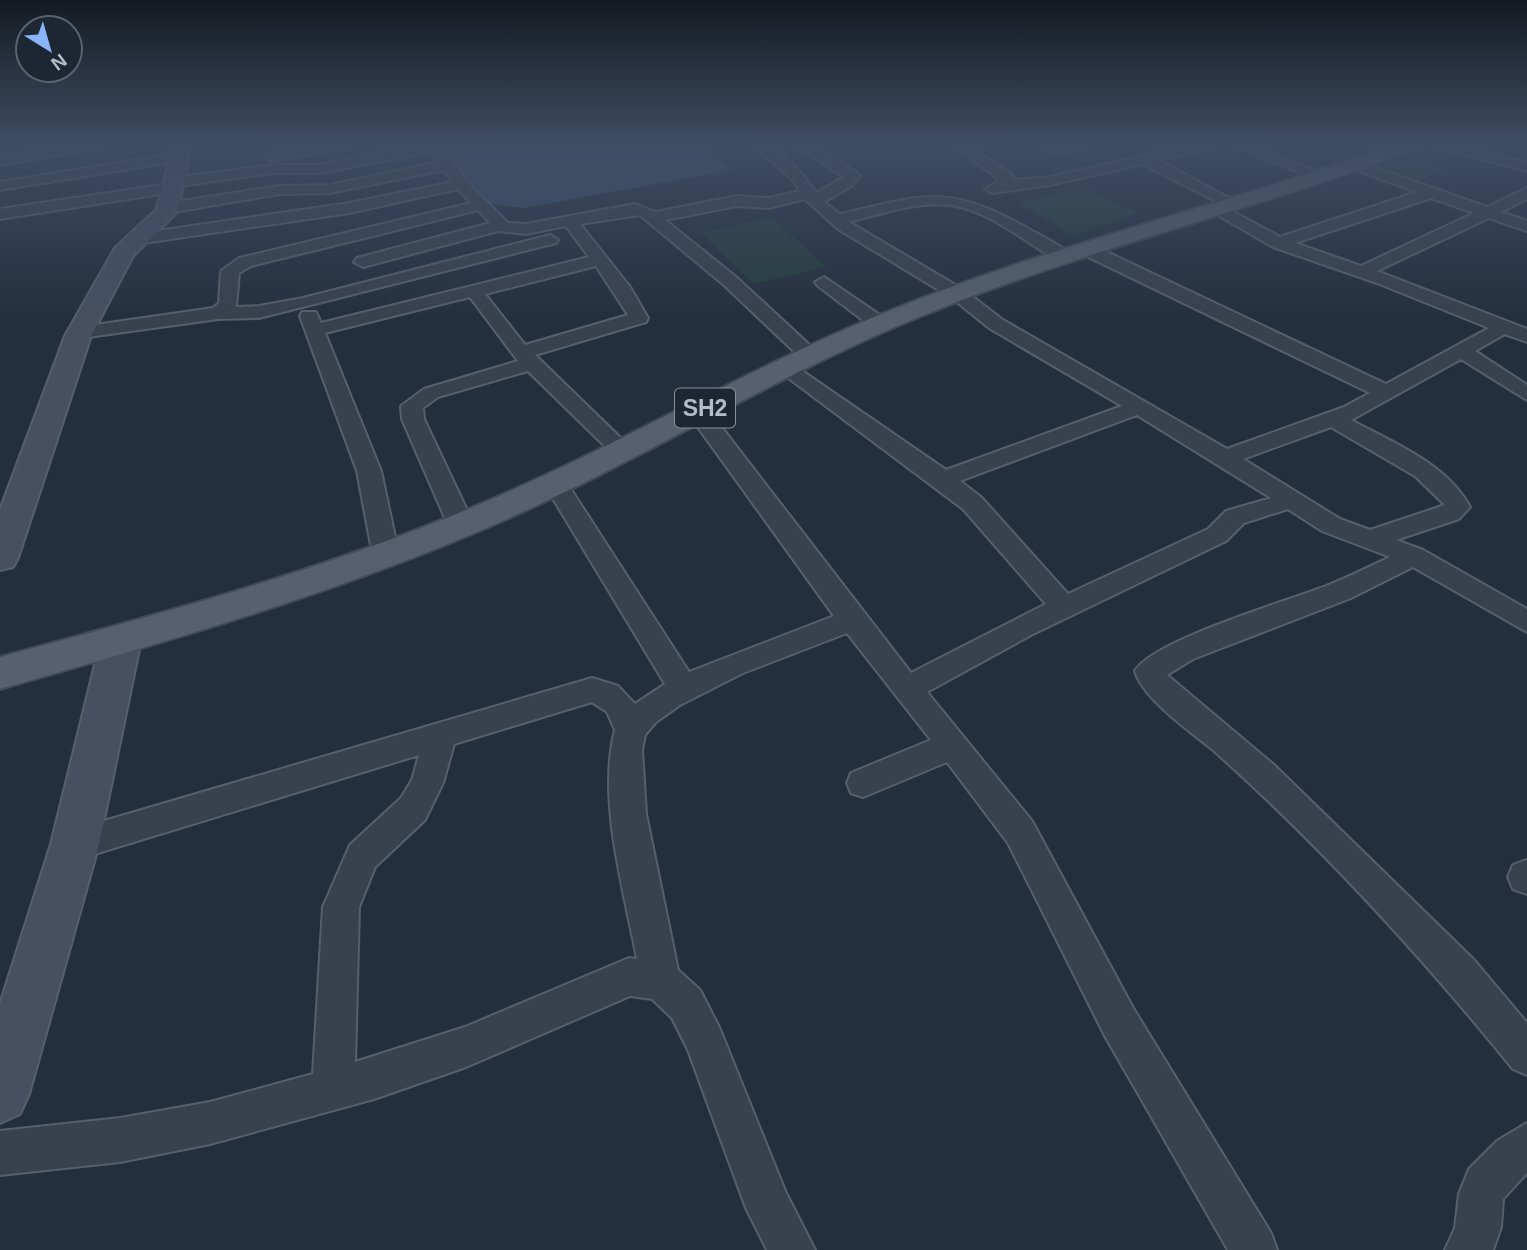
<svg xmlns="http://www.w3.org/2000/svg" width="1527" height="1250" viewBox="0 0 1527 1250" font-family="Arial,sans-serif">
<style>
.green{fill:#263c3f}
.water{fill:#394c67}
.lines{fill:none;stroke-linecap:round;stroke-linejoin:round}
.street-casing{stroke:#565f6c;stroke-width:4}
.secondary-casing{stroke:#565f6c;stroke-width:4}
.primary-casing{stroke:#414a57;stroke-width:4}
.street{fill:#38414e;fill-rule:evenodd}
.secondary{fill:#465061;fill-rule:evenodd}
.primary{fill:#56606e;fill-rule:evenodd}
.wall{fill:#3b4654}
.shaded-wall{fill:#303945}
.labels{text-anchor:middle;stroke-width:5;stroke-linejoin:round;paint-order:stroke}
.shield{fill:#1d2633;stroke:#878f9c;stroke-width:2}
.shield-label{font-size:23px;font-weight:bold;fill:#b4bcc9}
</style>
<rect width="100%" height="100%" fill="#242f3e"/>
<path class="green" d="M1409,156L1450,168L1410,183L1374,171Z
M1085,188L1139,213L1074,236L1018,203Z
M772,217L826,267L753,284L701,233Z"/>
<path class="water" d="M441,144H701L733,170L523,208L488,204Z"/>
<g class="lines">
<defs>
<path id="street" d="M74,144H103L96,148L0,165V157Z
M323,144H352L345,148L272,161L265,157L272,153Z
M424,144H439L471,186L508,223L526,224L635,204L656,212L737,196L769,198L800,191L793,180L752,144C782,144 800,173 817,193L844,177L794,144H810L857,173L859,176L853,185L824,202L840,214C924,195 947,183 1027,228C1041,236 1062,245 1072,257L1064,262L1058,261C1026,242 989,211 951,205C917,201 881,214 849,222L964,290L1003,320L1227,449L1344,407L1370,393L1080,253L1078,249L1080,245H1092L1386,384L1489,328L1377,283L1273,247L1211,211V205H1221L1280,237L1417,192L1351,168L1349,165L1356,161L1487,207L1527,188V199L1501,212L1527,221V231L1489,218L1377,271L1527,329V342L1505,334L1475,351L1527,385V400L1461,359L1351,420C1393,443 1446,463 1470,507L1459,519L1396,540L1423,550L1527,609V632L1413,567L1351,598L1193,659L1167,675L1274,765L1474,960L1527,1023V1075L1513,1069C1422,957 1321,846 1213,750C1190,731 1143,699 1135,671C1152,640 1292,600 1331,584C1351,576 1370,566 1390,557L1322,531L1288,509L1244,523L1226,541L1031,635L927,692L1032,821L1133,1008L1271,1233L1277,1250H1228L1105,1036L1008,843L947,762L863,797L851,793L847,783L851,773L931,740L847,633L743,673L680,705L656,722L645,735L642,750L646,814L678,970L700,990L719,1027L786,1193L815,1250H767L746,1208L688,1050L672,1018L652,999L630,996L466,1067L374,1099L210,1144L120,1162L0,1175V1131L120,1118L210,1102L313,1074L323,907L350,845L401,798L412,780L419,755L75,860L63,855L58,844L63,833L592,678L618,686L635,704L665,684L543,482L547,477H563L689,672L834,616L687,412L698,406L706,407L911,673L1046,604L963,509L775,368L785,362L792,364L946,470L1122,406L989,328L952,298L838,229L805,199L769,208L737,206L665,220L736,277L816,351L819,355L816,359H802L724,285L640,215L580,224L630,287L648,318L646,322L535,355L633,450L622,457L614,455L528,371L438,397L423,408L424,419L474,525L470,531H452L448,525L402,419L401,406L424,389L518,361L470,297L325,333L381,471L399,556L395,562L386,565L377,562L373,556L357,471L300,316L302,312H316L321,323L589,257L566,226L526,234L498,231L363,267L354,262L357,258L490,223L478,210L251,266L239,273L236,307L259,306L303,298L550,235L558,240L556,243L259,318L218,319L81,338L74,336L71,332L74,328L213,308L219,303L221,271L239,258L471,203L458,189L349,213L137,244L129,239L137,234L349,203L453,182L444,170L330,193L279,194L168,213L160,208L168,203L279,186L330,185L438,162L430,152L320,173H271L179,186L178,191L173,192L0,219V209L168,184L169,179L174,178L271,165H320ZM1431,198L1474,213L1361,266L1295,243ZM596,266L628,315L525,345L485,294ZM1137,415L1271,498L1226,511L1208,529L1068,594L981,497L960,481ZM1331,427L1415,476L1445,505L1370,530L1340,519L1243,459ZM592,702L607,712L615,730C597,799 624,890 637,959L629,958L465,1027L355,1062L359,907L375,867L425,820L443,783L454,744Z
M950,144H966L1011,174L1013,180L1050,177L1194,144H1218L1216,147L1158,160L1240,204L1237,207H1227L1143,164L1050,185L992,193L985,189L997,182L998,178Z
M1056,144H1091C1082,151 1050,156 1041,149Z
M1228,144H1247L1331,177L1324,181L1319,180Z
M1425,144H1448L1527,163V171Z
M179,153L184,154V160L0,190V182Z
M824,277L887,320L889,324L887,328H873L818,286L815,282Z
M1526,860H1527V894L1513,889L1508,877L1513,865Z
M1527,1123V1173L1503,1199L1501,1227L1493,1250H1445L1455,1228L1459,1194L1469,1169L1497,1141Z"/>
<path id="secondary" d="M170,144H188L187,170L177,212L133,256L91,336L18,558L13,567L0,570V510L65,336L115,248L156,210L167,170Z
M121,625L135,630L141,640L99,844L29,1094L20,1114L0,1123V1004L51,844L101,640L107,630Z"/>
<path id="primary" d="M1395,144H1421L1419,148C1254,210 1082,250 919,317C777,375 647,457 507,519C344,591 172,640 0,689V657C164,613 328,569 485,502C627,442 760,361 904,305C1065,241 1233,203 1395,144Z"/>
</defs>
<use href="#street" class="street-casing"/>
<use href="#secondary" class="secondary-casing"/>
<use href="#primary" class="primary-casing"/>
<use href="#street" class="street"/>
<use href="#secondary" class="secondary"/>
<use href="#primary" class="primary"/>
</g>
<path class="wall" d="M1482,144H1511L1499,149Z"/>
<path class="shaded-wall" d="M1502,144H1511L1499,149Z"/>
<linearGradient id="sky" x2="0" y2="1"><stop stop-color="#141a22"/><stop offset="0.45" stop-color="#3f4d63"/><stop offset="1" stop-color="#3f4d63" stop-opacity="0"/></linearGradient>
<rect width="1527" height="319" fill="url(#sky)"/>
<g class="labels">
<rect class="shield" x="675" y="388.5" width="60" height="39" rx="5"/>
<g class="shield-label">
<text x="705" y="416">SH2</text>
</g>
</g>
<g transform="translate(49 49) rotate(143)"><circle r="33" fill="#1d2633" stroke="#59626f" stroke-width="2"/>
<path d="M0-5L12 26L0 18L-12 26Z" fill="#8ab4f8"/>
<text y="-10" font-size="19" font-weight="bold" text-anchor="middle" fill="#b4bcc9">N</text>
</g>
</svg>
